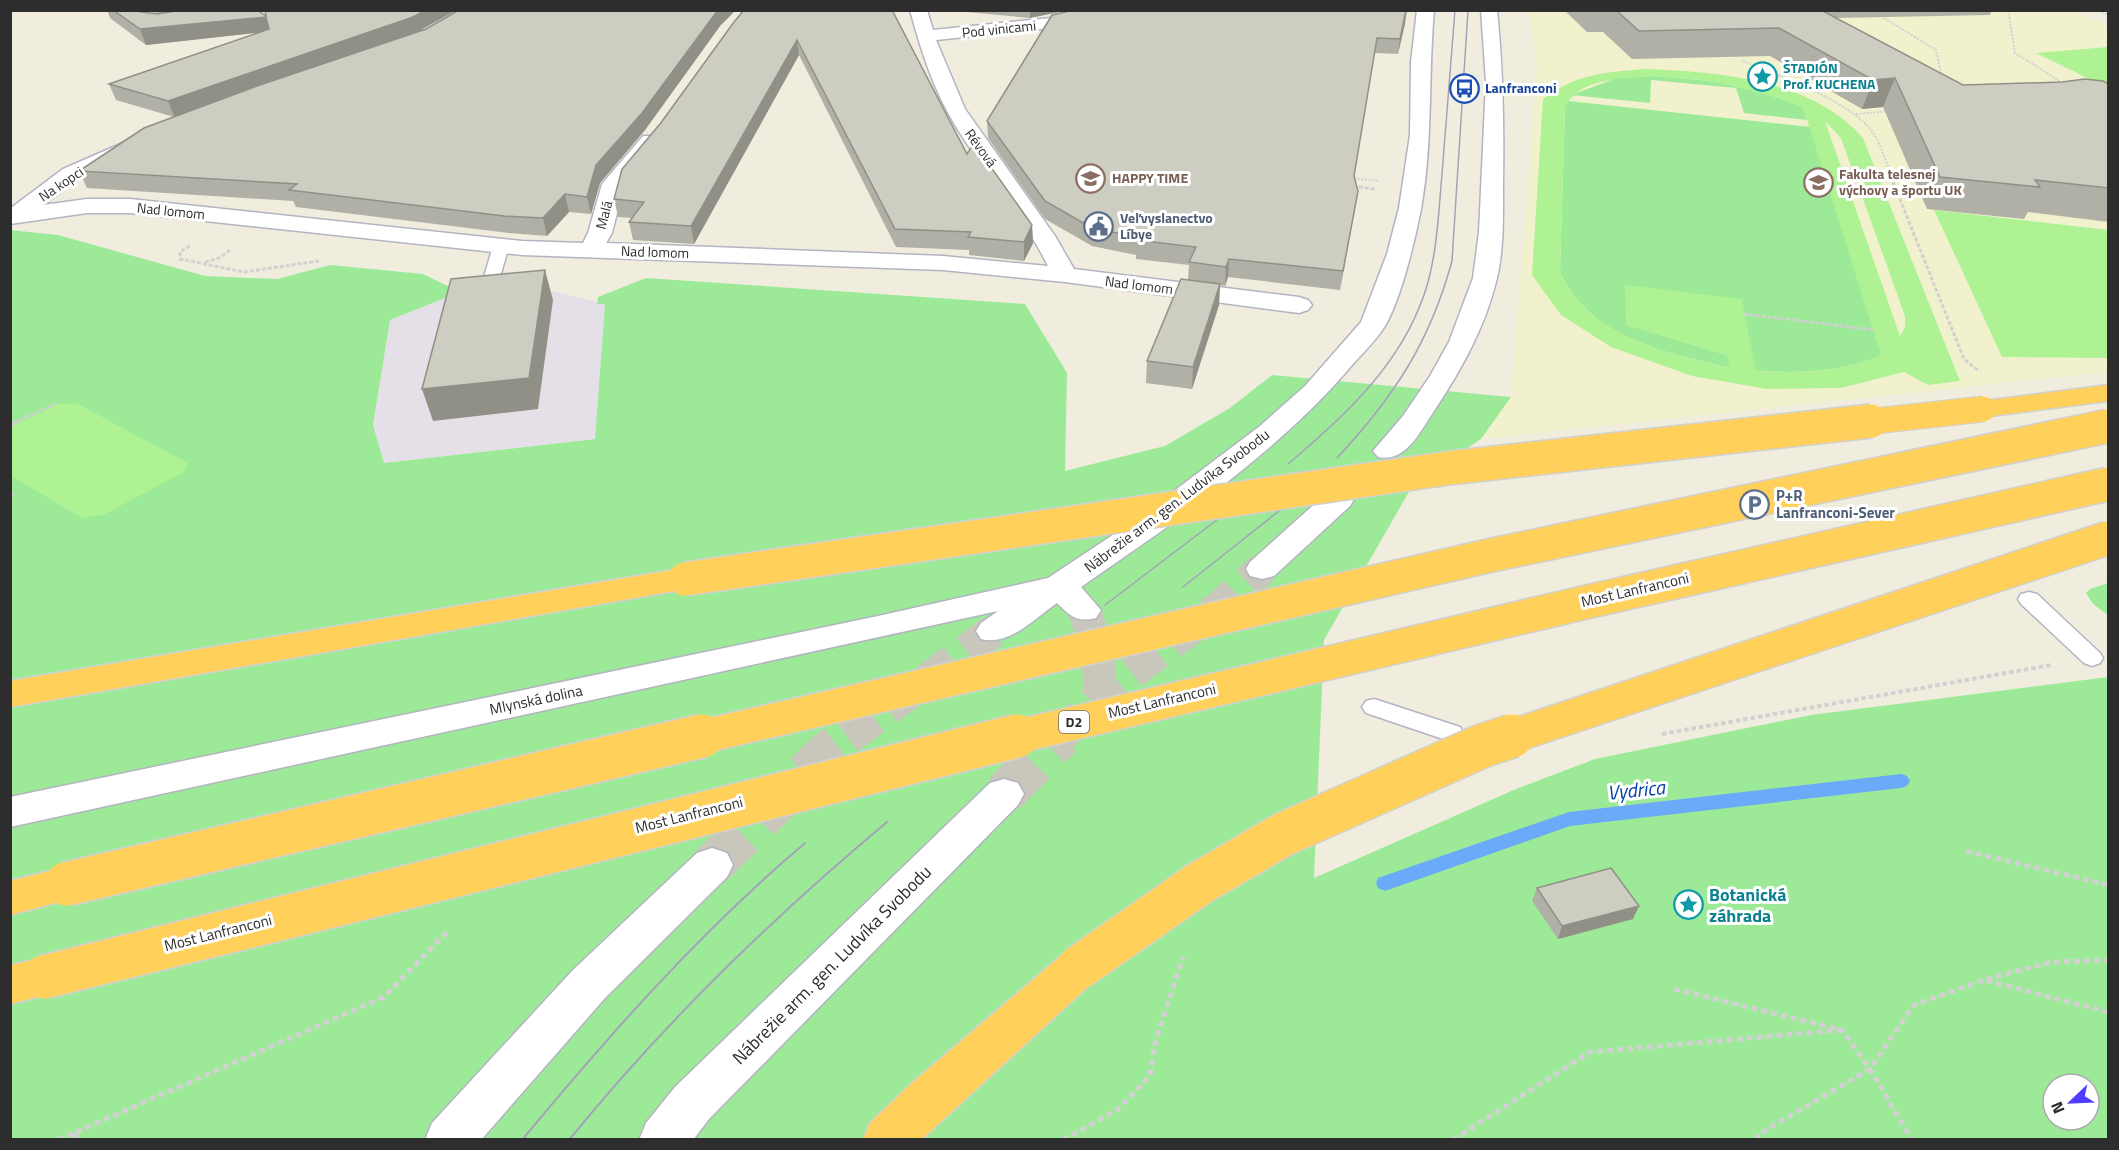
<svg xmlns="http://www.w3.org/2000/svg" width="2119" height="1150" viewBox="0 0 2119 1150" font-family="'Titillium Web',sans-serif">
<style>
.industrial{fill:#e5e0e8}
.education{fill:#f2f1ce}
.green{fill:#9cea98;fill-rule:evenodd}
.pitch{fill:#aef293;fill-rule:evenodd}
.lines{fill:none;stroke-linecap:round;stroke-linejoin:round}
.stream{fill:#6baaf9;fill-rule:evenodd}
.secondary-tunnel-far1{stroke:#c9c7bb;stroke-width:33;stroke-dasharray:33 16;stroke-linecap:butt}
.secondary-tunnel{stroke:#c9c7bb;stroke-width:43;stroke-dasharray:43 22;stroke-linecap:butt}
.service-casing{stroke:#b4b3c2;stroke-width:3}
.minor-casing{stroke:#b4b3c2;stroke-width:3}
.secondary-casing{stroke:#b4b3c2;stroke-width:3}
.motorway-casing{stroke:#d1d1d1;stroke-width:3}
.path-far3{stroke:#d1d1d1;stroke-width:2;stroke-dasharray:2 1.5;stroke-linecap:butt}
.path-far2{stroke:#d1d1d1;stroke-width:3;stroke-dasharray:4 2;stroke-linecap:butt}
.path-far1{stroke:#d1d1d1;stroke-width:4;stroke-dasharray:4.5 3;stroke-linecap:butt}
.path{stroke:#d1d1d1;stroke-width:5;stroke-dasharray:6 4;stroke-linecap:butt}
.service{fill:#fff;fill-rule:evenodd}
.minor{fill:#fff;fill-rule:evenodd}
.secondary{fill:#fff;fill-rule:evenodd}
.motorway{fill:#ffd15b;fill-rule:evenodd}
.tram-far1{stroke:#a4a1b9;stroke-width:1.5}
.tram{stroke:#a4a1b9;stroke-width:2}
.motorway-bridge-far2-casing{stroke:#d1d1d1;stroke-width:27;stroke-linecap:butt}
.motorway-bridge-far1-casing{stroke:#d1d1d1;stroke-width:36;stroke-linecap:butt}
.motorway-bridge-casing{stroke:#d1d1d1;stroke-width:46;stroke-linecap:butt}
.motorway-bridge-far2{stroke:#ffd15b;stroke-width:25}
.motorway-bridge-far1{stroke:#ffd15b;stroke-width:33}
.motorway-bridge{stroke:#ffd15b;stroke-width:43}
.wall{fill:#b1b0a6}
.shaded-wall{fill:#909087}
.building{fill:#cecdc1;stroke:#909087;stroke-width:1.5}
.labels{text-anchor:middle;stroke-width:6;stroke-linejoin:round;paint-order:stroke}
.far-street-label{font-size:14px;fill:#2d2d2d;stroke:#fff}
.far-culture-label{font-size:14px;font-weight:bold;fill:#0d838f;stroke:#fff;text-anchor:start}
.far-transit-label{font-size:14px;font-weight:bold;fill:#164399;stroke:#fff;text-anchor:start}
.far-education-label{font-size:14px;font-weight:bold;fill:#785e54;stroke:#fff;text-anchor:start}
.far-service-label{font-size:14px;font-weight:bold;fill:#4e5e75;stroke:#fff;text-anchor:start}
.shield{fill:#fff;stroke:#6c6c6c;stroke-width:1.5}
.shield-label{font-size:14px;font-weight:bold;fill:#2d2d2d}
.service-label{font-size:15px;font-weight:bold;fill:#4e5e75;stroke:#fff;text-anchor:start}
.street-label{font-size:15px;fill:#2d2d2d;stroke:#fff}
.near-culture-label{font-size:18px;font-weight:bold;fill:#0d838f;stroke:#fff;text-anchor:start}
.near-street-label{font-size:18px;fill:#2d2d2d;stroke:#fff}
.near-water-label{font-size:20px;font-style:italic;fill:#0241ad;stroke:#fff}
</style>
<rect width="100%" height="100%" fill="#f0eddf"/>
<path class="industrial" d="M529,285L605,304L595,439L384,463L373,425L390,320L460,292Z"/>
<path class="education" d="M2073,10L2108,26V372L1481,439L1511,397L1537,66L1529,11Z"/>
<path class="green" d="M1655,76C1709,79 1752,87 1803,107L1807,120L1744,113L1736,88L1651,80L1650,103L1572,95L1616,78Z
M1568,101L1811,127L1882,355C1842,373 1798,373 1755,371L1741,299L1627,325L1727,355L1731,368C1667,353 1589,338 1560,272L1565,106Z
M10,230L58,235L205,276L277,279L330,265L423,274L460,292L390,320L373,425L384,463L595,439L605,304H597L598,297L646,278L1025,304L1067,373L1065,471L1165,446L1230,408L1272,375L1511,397L1481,439L1414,483L1324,640L1314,878L1516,789L1595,759L1811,715L2108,677V1139H11ZM2053,1084H2089V1120H2053Z
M2108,583V615L2093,604L2086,593L2090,589Z"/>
<path class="pitch" d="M2108,47V88L2036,53Z
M1646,69C1719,72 1811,79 1863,138L1960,381L1928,385L1904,372L1841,388L1767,389L1692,376L1611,347L1561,315L1532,275L1543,99C1576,74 1605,72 1646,69ZM1655,76C1708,79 1754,88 1803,107L1881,355C1842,373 1798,373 1756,371L1741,299L1625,285L1626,325L1727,355L1730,368C1667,353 1588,337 1560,272L1565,106C1582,77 1625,78 1655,76ZM1825,121L1841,138L1905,316V327L1900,336Z
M1934,210L2108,230V358L2002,357Z
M76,403L188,463L184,472L103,515L82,518L11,476V427L58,404Z"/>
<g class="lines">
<path class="stream" d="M1901,774L1907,776L1910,781L1907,786L1901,788L1570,826L1385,891L1378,888L1376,883L1378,878L1569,812Z"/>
<path class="secondary-tunnel-far1" d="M1084,610L1098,652L1100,696
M848,738L993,631
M1059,738L1100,696L1222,605L1262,569"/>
<path class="secondary-tunnel" d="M1004,794L1061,736
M712,865L826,754L850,736"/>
<defs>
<path id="service" d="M501,241L509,246L493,301L485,306L479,304L477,301L493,246Z
M2029,592L2037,594L2100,653L2103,658L2100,663L2092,666L2084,663L2021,604L2018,599L2021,594Z
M1374,699L1460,727L1464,733L1460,739L1452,742L1366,713L1362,707L1366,701Z"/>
<path id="minor" d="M910,10H927L933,30L1051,18L1083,10H1116L1114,14L1051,28L936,40L965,109L1055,236L1074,269L1299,297L1308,300L1312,305L1308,310L1299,313L1065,282L943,270L522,255L130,213H87L10,224L11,208L63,169L125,142L132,144L135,148L132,152L79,179L43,205L87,199H130L522,241L583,243L588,233L602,184L643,136H657L660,140L624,185L612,233L606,243L943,256L1048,266C1023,215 984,173 955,125C933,89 921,50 910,10Z"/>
<path id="secondary" d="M1417,10H1434C1428,77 1433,143 1421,209C1415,240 1401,299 1385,326C1377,339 1364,352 1353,364C1279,452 1175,522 1081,587L1101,610L1096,618C1077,623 1070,616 1057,603C1035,618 1009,647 981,639L976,631L981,623L998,611L10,827V797L878,616L1048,578L1137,519L1260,426L1305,386L1361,322L1387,254L1399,208L1410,135L1411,62Z
M1481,10H1497C1503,70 1504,123 1503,183C1503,214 1504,248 1497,278C1485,329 1459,374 1430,417C1418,436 1403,463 1378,457L1373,451L1403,416L1430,376L1449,342L1473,278L1479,232L1486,82Z
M1339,490L1350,492L1354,499L1350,506L1274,576L1262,579L1250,576L1246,569L1250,562L1328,492Z
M1004,779L1018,783L1024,794L1018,805L709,1119L693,1140H639L646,1123L675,1087L990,783Z
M712,848L727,853L733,865L727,877L605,998L481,1140H425L432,1123L573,970L697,853Z"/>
<path id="motorway" d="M2108,385V401L1983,417L1973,415L1969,409L1973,403L1983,401Z
M685,568L697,571L702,579L697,587L10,707V681Z
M66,867L81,872L87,884L81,896L10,915V881Z
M1078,949L1094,955L1100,968L1094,981L921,1140H863L870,1123L912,1083L1062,955Z
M44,958L60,963L66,977L60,991L10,1004V965Z"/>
</defs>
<use href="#service" class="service-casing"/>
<use href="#minor" class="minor-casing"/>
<use href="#secondary" class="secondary-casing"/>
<use href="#motorway" class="motorway-casing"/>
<path class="path-far3" d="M2008,10L2015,53L2066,85
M2099,10L2108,15
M1884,18L1936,50L1942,77
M1743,61C1777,75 1857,103 1875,136C1883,150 1888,168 1894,183
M1856,114L1891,111
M1351,178L1379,181"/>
<path class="path-far2" d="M1893,182L1964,359L1979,371
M1353,186L1375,189
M190,246L180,252V259L244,272L319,261
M205,262L219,258L230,250
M1744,314L1874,330
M14,423L55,404"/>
<path class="path-far1" d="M10,425L18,421
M10,493L17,497
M1662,734L2051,665"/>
<path class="path" d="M1966,851L2108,885
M1986,979L2052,962L2108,960
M1674,989L1842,1030L1870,1069L1912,1140
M73,1134L81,1140
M58,1140L384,997L449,930
M1063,1140L1117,1110L1150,1076L1155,1043L1183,957
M1453,1140L1590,1052L1842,1030
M1756,1140L1759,1134L1870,1069L1914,1005L1984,980L2108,1012"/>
<use href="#service" class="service"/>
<use href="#minor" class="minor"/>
<use href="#secondary" class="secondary"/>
<use href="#motorway" class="motorway"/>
<path class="tram-far1" d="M1337,458C1394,397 1430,342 1452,261L1468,10
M1288,464C1340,420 1393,372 1419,308C1437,267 1438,218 1442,174C1446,119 1451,65 1455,10
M1183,587L1284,507
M1105,605L1222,516"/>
<path class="tram" d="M522,1140C610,1034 700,932 805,843
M569,1140C664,1023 771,919 887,822"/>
<defs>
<path id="motorway-bridge-far2" d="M1857,423L1983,409"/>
<path id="motorway-bridge-far1" d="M685,579L1449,468L1871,421
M696,738L1492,555L2108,426
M1011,738L1591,601L2108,484
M1507,738L2108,538"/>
<path id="motorway-bridge" d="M66,884L702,736
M1078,968L1200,883L1284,834L1482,746L1512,736
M44,977L1017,736"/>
</defs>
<use href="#motorway-bridge-far2" class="motorway-bridge-far2-casing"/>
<use href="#motorway-bridge-far1" class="motorway-bridge-far1-casing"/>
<use href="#motorway-bridge" class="motorway-bridge-casing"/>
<use href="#motorway-bridge-far2" class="motorway-bridge-far2"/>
<use href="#motorway-bridge-far1" class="motorway-bridge-far1"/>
<use href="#motorway-bridge" class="motorway-bridge"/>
</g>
<path class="wall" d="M107,10H127L157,14L169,13H158L132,10H257L266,16L265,10H457L417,32L720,26L645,130L600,183L591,214L569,212L547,236L509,233L296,207L293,201L87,188L79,171L174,117L116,100L109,84L257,33L146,45L110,18Z
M744,10H892L967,154L1032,225L1033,243L1024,261L969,255V250L896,247L799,55L694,244L633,240L629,222L632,218L618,217L614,199L660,124Z
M945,10H1068L1030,18Z
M1407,10L1398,54L1375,53L1354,177L1355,208L1340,290L1228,277L1225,286L1220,285L1219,305L1192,389L1146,383L1147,361L1188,279L1189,265L1136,259V255L1092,246L1045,219L988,138L987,121Z
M1564,10H1992L1990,15L1835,18L1963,85L2109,84V222L2028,212L2024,219L1927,209L1883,107L1862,109L1770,56L1632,59L1603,32H1587Z
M1537,888L1633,919L1558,939L1532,901Z"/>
<path class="shaded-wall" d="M426,10H457L417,32L175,118L168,101Z
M718,10H736L720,26L645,130L600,183L591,214L587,197L596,165Z
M1030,10H1068L1030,18Z
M1407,10L1405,24L1398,54L1400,39Z
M266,17L271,31L146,45L140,29Z
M797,40L799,55L694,244L691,226Z
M1895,78L1883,107L1862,109L1873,80Z
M1358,191L1355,208L1340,290L1343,271Z
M565,194L569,212L547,236L543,218Z
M1032,225L1033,243L1024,261V242Z
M1229,259L1228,277L1225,286L1226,267Z
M545,270L553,300L538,409L433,421L422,389Z
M1220,284L1219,305L1192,389L1193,367Z
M1639,906L1633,919L1558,939L1562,926Z"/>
<path class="building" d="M113,10H127L157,14L183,10H257L266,16L265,10H426L413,17L168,101L109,84L269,29L266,17L140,29Z
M459,10H718L642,113L596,165L587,197L565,194L543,218L504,216L289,190L297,184L79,171L144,128L257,86L426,29Z
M744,10H892L967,154L974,143L1032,225L1024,242L968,237L971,232L895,229L797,40L691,226L629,222L644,202L614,199L622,169L660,124L734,22Z
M1074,10H1406L1400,39L1377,38L1354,176L1358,191L1343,271L1229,259L1226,267L1189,262L1196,247L1136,240L1138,237L1092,228L1045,201L987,121L1052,15Z
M1616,10H1821L1963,85L2062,82L2085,79L2103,81L2109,84V188L2035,180L2040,187L1940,177L1895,78L1873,80L1779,28L1639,31Z
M545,270L529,378L422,389L451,279Z
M1181,279L1220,284L1193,367L1147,361Z
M1611,868L1639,906L1562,926L1537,888Z"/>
<defs>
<symbol id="sight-ring" viewBox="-11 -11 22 22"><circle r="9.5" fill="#fff" stroke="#0f9aa8" stroke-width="1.5"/><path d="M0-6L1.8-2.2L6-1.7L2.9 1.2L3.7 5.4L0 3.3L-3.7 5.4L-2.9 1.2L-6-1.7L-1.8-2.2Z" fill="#0f9aa8"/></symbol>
<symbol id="bus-ring" viewBox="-11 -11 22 22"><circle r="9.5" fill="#fff" stroke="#1a4fb4" stroke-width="1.5"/><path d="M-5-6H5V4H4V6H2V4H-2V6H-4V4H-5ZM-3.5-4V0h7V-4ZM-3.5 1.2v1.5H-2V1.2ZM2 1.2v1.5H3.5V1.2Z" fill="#1a4fb4"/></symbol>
<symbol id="school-ring" viewBox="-11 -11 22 22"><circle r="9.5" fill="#fff" stroke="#8d6e63" stroke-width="1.5"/><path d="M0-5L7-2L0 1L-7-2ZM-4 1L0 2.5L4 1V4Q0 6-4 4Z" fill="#8d6e63"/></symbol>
<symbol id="university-ring" viewBox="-11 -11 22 22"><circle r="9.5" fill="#fff" stroke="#8d6e63" stroke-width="1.5"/><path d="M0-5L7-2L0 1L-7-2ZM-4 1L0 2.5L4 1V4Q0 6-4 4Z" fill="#8d6e63"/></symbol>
<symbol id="civic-ring" viewBox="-11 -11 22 22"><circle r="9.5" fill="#fff" stroke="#5c6f8a" stroke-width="1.5"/><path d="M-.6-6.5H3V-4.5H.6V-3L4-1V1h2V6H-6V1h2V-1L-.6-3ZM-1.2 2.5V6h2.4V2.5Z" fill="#5c6f8a"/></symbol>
<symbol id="parking-ring" viewBox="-11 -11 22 22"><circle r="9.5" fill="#fff" stroke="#5c6f8a" stroke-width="1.5"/><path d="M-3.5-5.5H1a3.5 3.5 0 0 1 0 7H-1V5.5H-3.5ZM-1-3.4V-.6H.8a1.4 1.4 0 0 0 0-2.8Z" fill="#5c6f8a"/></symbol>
</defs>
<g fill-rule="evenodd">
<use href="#sight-ring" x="1746" y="60" width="33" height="33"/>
<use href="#bus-ring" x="1448" y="72" width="33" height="33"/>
<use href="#school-ring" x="1074" y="162" width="33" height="33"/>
<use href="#university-ring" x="1802" y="166" width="33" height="33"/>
<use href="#civic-ring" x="1082" y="210" width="33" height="33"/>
<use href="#parking-ring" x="1738" y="488" width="33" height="33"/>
<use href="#sight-ring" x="1672" y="888" width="33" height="33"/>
</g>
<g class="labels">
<g class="far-street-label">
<text transform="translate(999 29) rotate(-6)" y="5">Pod vinicami</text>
<text transform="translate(981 148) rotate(54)" y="5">Révová</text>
<text transform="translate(61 184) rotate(-34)" y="5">Na kopci</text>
<text transform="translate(171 211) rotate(6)" y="5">Nad lomom</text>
<text transform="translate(604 215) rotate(-76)" y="5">Malá</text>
<text transform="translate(655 252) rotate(2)" y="5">Nad lomom</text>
<text transform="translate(1139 285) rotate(7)" y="5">Nad lomom</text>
</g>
<g class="far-culture-label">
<text x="1783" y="73">ŠTADIÓN<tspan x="1783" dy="16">Prof. KUCHENA</tspan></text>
</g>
<g class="far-transit-label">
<text x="1485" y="93">Lanfranconi</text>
</g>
<g class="far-education-label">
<text x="1839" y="179">Fakulta telesnej<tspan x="1839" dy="16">výchovy a športu UK</tspan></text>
<text x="1112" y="183">HAPPY TIME</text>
</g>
<g class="far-service-label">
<text x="1120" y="223">Veľvyslanectvo<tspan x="1120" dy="16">Líbye</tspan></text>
</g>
<rect class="shield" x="1059" y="711" width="30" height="22" rx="4.5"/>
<g class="shield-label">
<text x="1074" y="727">D2</text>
</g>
<g class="service-label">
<text x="1776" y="501">P+R<tspan x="1776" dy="17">Lanfranconi-Sever</tspan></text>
</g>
<g class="street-label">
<text transform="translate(1177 501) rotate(-37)" y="5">Nábrežie arm. gen. Ludvíka Svobodu</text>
<text transform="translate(1635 590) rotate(-13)" y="5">Most Lanfranconi</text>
<text transform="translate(536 700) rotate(-12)" y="5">Mlynská dolina</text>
<text transform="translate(1162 701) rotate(-13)" y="5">Most Lanfranconi</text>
<text transform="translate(689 815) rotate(-14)" y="5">Most Lanfranconi</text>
<text transform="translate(218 933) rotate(-14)" y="5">Most Lanfranconi</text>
</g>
<g class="near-culture-label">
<text x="1709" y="901">Botanická<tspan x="1709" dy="21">záhrada</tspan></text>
</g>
<g class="near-street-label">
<text transform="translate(832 965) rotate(-45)" y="6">Nábrežie arm. gen. Ludvíka Svobodu</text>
</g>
<g class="near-water-label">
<text transform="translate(1636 790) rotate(-6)" y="7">Vydrica</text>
</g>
</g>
<rect width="2119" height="1150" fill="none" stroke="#2d2d2d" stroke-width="24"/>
<g transform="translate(2071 1102) rotate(247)"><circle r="28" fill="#ffffff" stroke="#ababab" stroke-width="1.5"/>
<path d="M0-4.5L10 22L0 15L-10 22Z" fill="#513dff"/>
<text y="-9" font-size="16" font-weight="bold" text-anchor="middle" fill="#2d2d2d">N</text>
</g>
</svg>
